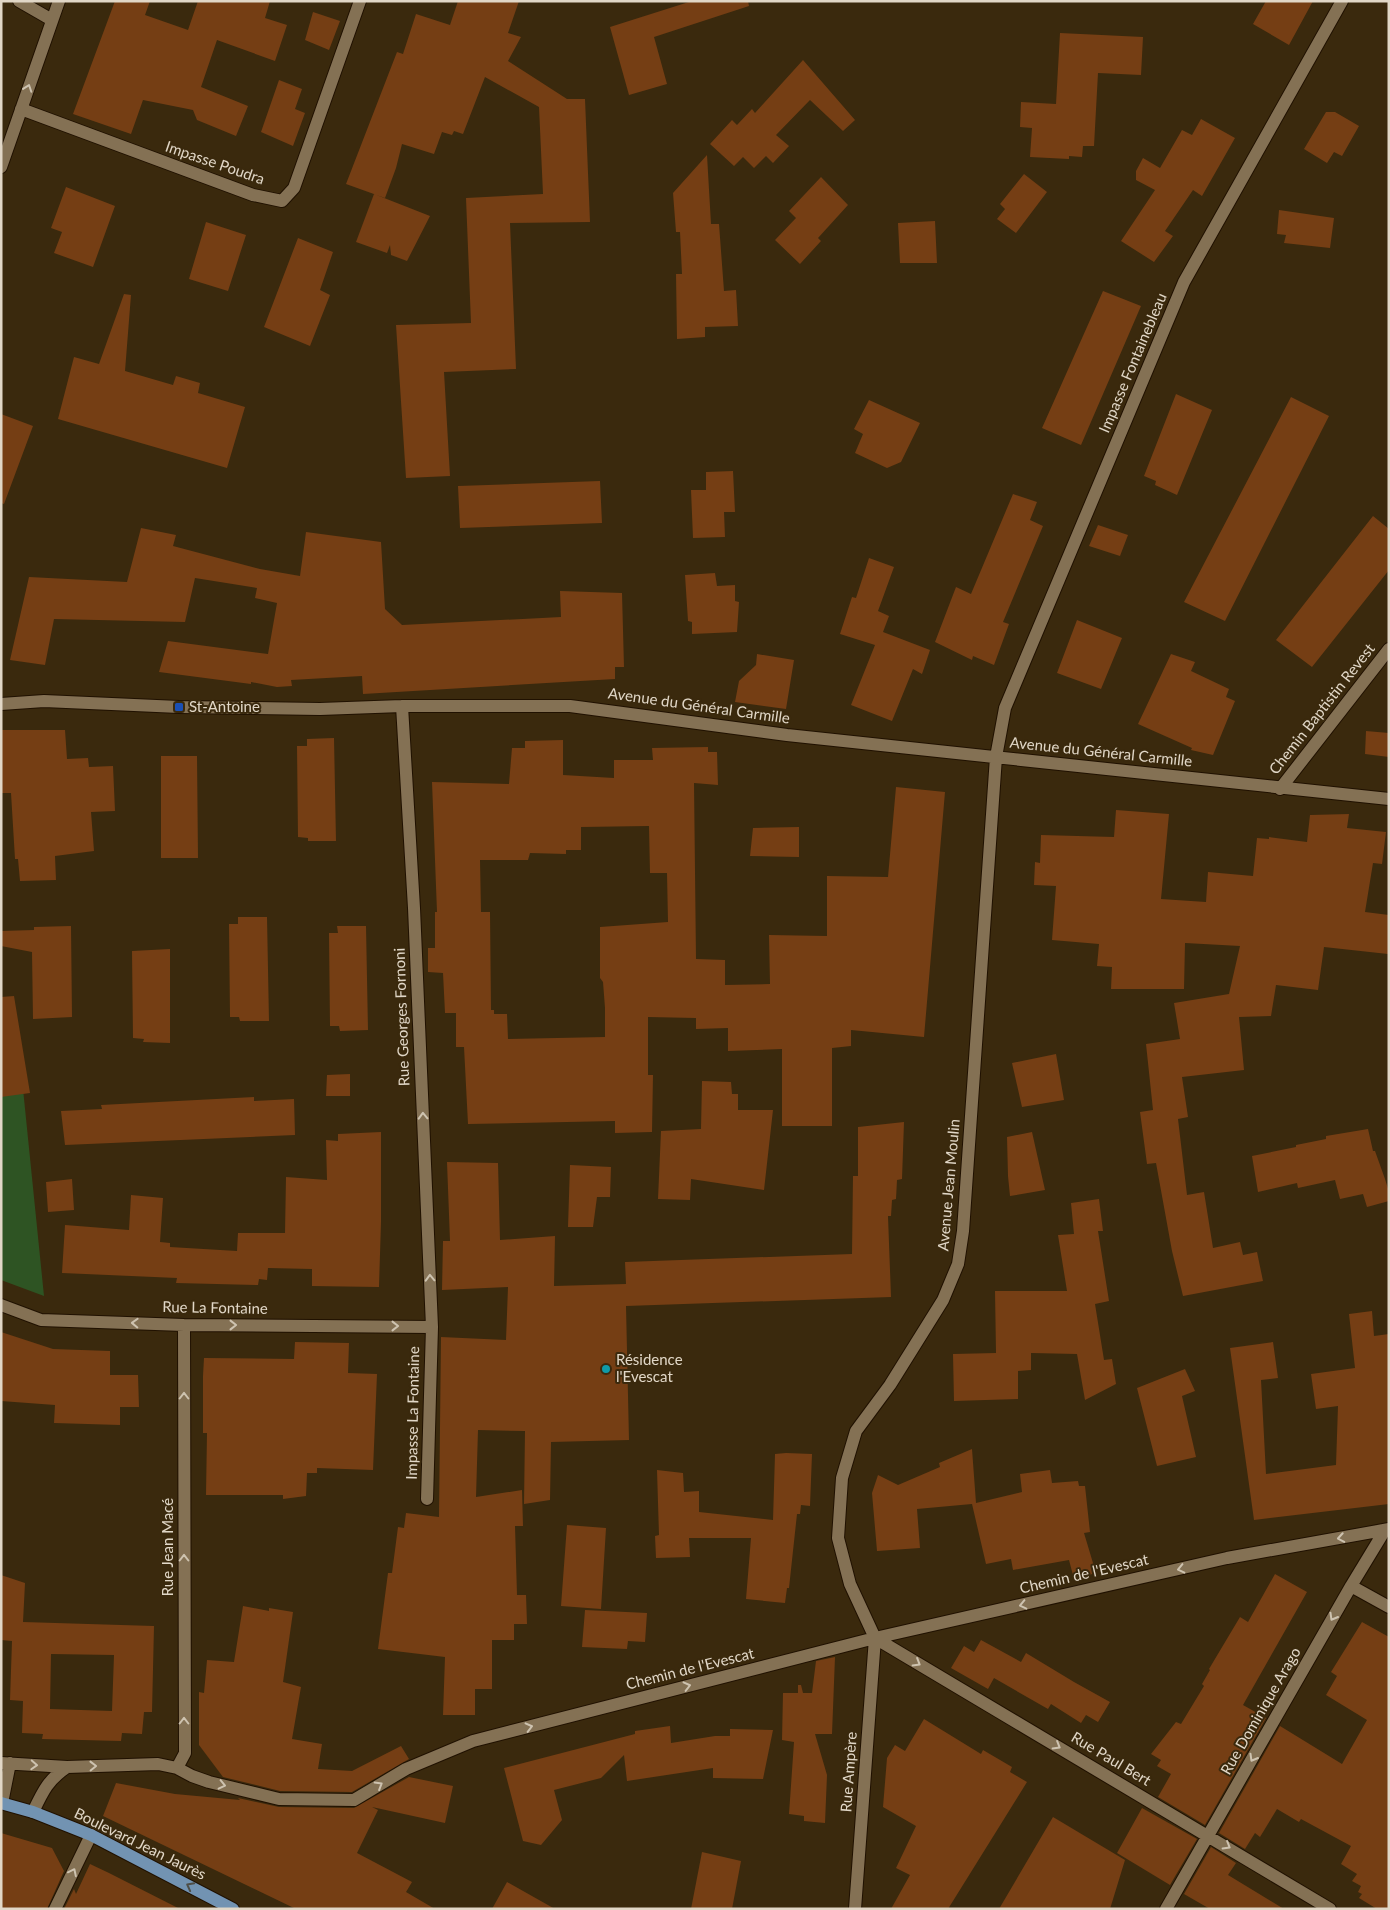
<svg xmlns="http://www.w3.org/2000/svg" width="1390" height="1910" viewBox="0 0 1390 1910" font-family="Lato,sans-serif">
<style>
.green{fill:#2e5423}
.building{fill:#753e14;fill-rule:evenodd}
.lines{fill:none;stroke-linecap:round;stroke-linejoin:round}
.minor-casing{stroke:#201100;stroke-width:14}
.major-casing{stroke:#201100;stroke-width:14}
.minor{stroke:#847154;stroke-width:12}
.major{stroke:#7293b2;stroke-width:12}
.oneway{stroke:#cec3b0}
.oneway2{stroke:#4e4e47}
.transit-dot{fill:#1a4fb4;stroke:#3a290d;stroke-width:2}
.culture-dot{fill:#0f9aa8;stroke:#3a290d;stroke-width:2}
.labels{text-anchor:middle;stroke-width:4;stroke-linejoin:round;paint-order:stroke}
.street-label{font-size:15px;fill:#e1d7c7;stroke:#3a290d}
.poi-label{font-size:15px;fill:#e1d7c7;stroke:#3a290d;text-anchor:start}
</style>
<rect width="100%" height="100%" fill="#3a290d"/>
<path class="green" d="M1,997L14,1000L44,1296L1,1280Z"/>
<path class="building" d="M115,1H150L145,15L188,30L198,1H270L265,18L287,25L275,61L217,40L201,87L248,106L236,136L197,120L193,110L143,100L131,134L73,114Z
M458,1H519L508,33L521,37L508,61L567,99H585L590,222L510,223L516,369L444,372L450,476L406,478L396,325L471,323L466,198L543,194L539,107L485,77L463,134L454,131L452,135L442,132L434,154L402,144L396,168L385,198L346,184L397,52L403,54L416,14L450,25Z
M692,1H748L749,6L654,37L667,84L629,95L610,27Z
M1266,1H1313L1289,45L1253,24Z
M313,12L340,21L329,50L305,40Z
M1060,33L1143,37L1141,75L1098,73L1094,146H1083L1082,157L1069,156V159L1030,157L1032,128L1020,127L1021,102L1056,104Z
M803,60L855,120L843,131L810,100L776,135L789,146L773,163L766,156L754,168L743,157L734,166L710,144L732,120L737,125L752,109L755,113Z
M279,80L302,89L295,109L305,113L293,146L261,132Z
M1326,112H1335L1359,126L1342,156L1334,152L1327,163L1304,149Z
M1201,119L1235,138L1202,196L1193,190L1165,231L1173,236L1154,262L1121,241L1155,190L1136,180V171L1143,158L1160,168L1182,130L1192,135Z
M707,155L711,224H719L724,291L736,290L738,326L705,327V337L677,339L676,274H682L680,232H676L673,193Z
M1024,174L1047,192L1016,233L997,219L1005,209L1000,204Z
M821,177L848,205L818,238L821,241L800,264L775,240L796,218L789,211Z
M66,187L115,206L93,267L54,253L62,232L51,228Z
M374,194L430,216L407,261L391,255L390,245L387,253L356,242Z
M1279,210L1334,218L1330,248L1284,243L1286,235L1277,234Z
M935,221L937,263H900L898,223Z
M206,222L246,235L228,291L189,279Z
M298,238L333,252L320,290L330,295L310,346L264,327Z
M1103,291L1141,306L1081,445L1042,428Z
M124,294L131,295L125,371L173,385L176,376L200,383L198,393L245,407L227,468L58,419L74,357L99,364Z
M1176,394L1212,410L1177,495L1155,485L1156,481L1144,476Z
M1291,397L1329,416L1225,621L1184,602Z
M869,400L920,423L901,462L887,468L855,453L863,434L854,429Z
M1,414L33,426L4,504L1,503Z
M733,471L735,512H724L725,537L693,538L691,490H706V472Z
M600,481L602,523L460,528L458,486Z
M1013,494L1037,502L1030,520L1043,526L1003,622L1009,624L994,665L973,656L972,660L935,642L956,587L971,594Z
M1373,516L1389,529V570L1312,667L1276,640Z
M1098,525L1128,535L1120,556L1089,546Z
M141,528L176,535L173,546L260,569L300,576L306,532L381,542L385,609L402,625L561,617L560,591L622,593L624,667H615V679L363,694L362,676L291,680L292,686L277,687L251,682V684L159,672L168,641L268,654L277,603L255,598L257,588L195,578L185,622L54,619L45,665L10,660L29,577L127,582Z
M869,558L894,567L878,611L889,616L883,632L930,650L922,674L913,669L892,721L851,705L875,645L840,634L852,597L856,598Z
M715,573L717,586L735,585V601L739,602L737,632L692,634V622L688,621L685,575Z
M1077,620L1122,638L1101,689L1057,673Z
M757,654L794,660L786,709L735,702L739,681L756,665Z
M1171,654L1195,662L1191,671L1229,689L1226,697L1235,701L1213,755L1191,750L1192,748L1138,724Z
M1,730H65L67,759L88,758L89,767L113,766L115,811L91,812L94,851L55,856L56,880L20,881L18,859H15L11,793H1Z
M1366,731L1389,733V757L1365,754Z
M334,738L336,841H308V838L298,837L297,746H307V739Z
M563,740V775L614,778V760H653L652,748L708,747V752H717L718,785L694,783L696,959L725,960V985L770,984L769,935L827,936V876L888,877L896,787L945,792L924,1037L851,1030V1046L832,1048V1126H782V1049L728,1051V1028L696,1029V1018L648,1017V1075H653L652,1132L615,1133V1121L468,1124L464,1047H456V1013H445L443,973L428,972V948H435V912H437L432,782L509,784L512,748H525V741ZM649,826L650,873H667L668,922L600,927V978L603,982L605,1008V1037L508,1039L507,1014H494V1010H491L490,912H481L480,860H528L530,853L566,854V850H581V827Z
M161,756H197L198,858H161Z
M1116,810L1169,814L1161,899L1206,902L1208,872L1253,876L1257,838L1269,839V837L1307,842L1310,815L1349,814L1347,828L1386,832L1382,864L1373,863L1365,912L1389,915L1388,954L1324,947L1318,990L1276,985L1271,1016L1239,1017L1244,1070L1182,1077L1188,1117L1178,1119L1187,1195L1204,1192L1213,1248L1240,1242L1243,1255L1257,1252L1263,1281L1183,1296L1172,1251L1156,1163L1147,1164L1140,1112L1153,1110L1146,1044L1180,1039L1174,1003L1229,994L1240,946L1185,943L1184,989H1111L1112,967L1097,966L1099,944L1052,940L1056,886L1034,885L1035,862L1040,863L1041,835L1114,837Z
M799,827V857L750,856L753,828Z
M238,917H267L269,1021H240L239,1017H230L229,924H238Z
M71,926L72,1017L33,1019L32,952L1,946V931L34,930V927Z
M337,926H366L368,1030L340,1031L339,1026H330L329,933H338Z
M170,949V1043L143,1042L144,1039L133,1038L132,951Z
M14,996L30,1093L1,1097V997Z
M1056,1054L1064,1100L1022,1107L1012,1063Z
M350,1074V1096H326L327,1075Z
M702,1081L731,1082L732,1094H738V1110H773L764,1190L691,1179L690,1200L658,1199L661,1131L701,1129Z
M254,1097V1101L294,1099L295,1135L65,1145L61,1111L102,1109L101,1105Z
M904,1122L902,1179L897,1180L896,1199L892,1200L891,1216H888L891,1297L626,1306L629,1440L551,1442L550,1500L524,1504L525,1431L478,1430L476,1497L522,1490L523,1526H515L517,1595H526L527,1624H514V1640H492V1689H475V1715H443L445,1657L378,1649L388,1573H392L398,1527L404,1528L406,1513L439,1517L441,1337L506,1340L508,1287L442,1290L443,1241H450L447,1162L498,1163L500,1240L555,1236L554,1286L626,1284L625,1262L852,1254L853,1176H858V1127Z
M1368,1129L1373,1151H1375L1385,1179L1389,1192V1201L1367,1207L1363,1194L1340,1199L1335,1180L1298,1188L1297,1183L1258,1192L1252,1156L1296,1147V1145L1326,1139V1136Z
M381,1132V1222L379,1287L312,1286V1269L268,1268L267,1280L259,1279L258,1285L176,1283L177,1278L62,1273L65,1225L129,1230L131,1195L163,1198L160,1242L170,1243V1247L237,1251L238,1233H285L286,1177L327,1180L326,1140L338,1141V1134Z
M1032,1132L1045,1190L1010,1196L1008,1176L1007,1137Z
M570,1165L611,1167L610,1197H597L593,1227H568Z
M72,1179L74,1210L48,1212L46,1182Z
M1099,1199L1103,1231H1098L1109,1301L1095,1304L1104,1360L1112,1359L1116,1384L1085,1400L1077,1354L1031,1353V1370L1018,1371V1399L954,1401L953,1354L996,1353L995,1291H1067L1058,1235L1074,1234L1071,1203Z
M1372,1311L1374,1336L1389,1334V1504L1254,1520L1230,1348L1273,1342L1278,1378L1261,1380L1266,1474L1336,1465L1338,1406L1316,1409L1311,1374L1355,1368L1349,1314Z
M1,1332L53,1349L110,1351V1375H138L139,1407H120V1425L54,1423L55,1405L1,1401Z
M295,1342L349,1343L348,1373L377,1374L373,1470L317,1468V1473H307L306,1496L283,1499V1495H206L207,1433H203V1376L204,1358L294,1359Z
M1185,1369L1195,1391L1182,1396L1196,1457L1157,1466L1137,1388Z
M972,1449L976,1503L1022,1492L1020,1474L1050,1470L1052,1483L1078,1481L1079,1486H1085L1090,1532L1084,1533L1096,1573L1074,1579L1069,1560L1013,1570L1011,1559L986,1564L972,1504L917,1509L920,1548L877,1551L872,1493L878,1475L898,1485L940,1467L939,1463Z
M786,1453L812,1454L810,1506L801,1505L800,1514H797L789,1588H787L785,1603L746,1599L751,1538H689L690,1557L656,1558L655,1536L659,1535L657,1470L683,1473L684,1492L699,1491V1512L773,1520L775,1454Z
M567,1525L606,1528L601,1609L561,1606Z
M1275,1574L1307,1592L1243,1705L1266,1718L1205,1825L1158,1797L1171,1774L1157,1766L1161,1760L1151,1754L1176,1722L1181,1724L1204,1686L1202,1684L1210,1670L1209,1669L1240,1617L1248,1622Z
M1,1575L25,1583L23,1622L154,1626L152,1712H144L142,1734L122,1733L121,1741L42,1739L43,1734L22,1733L23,1701L10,1700L12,1641L1,1640ZM51,1654L114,1655L112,1711L50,1709Z
M243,1606L269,1611V1608L293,1612L283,1682L301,1687L292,1739L322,1744L318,1769L352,1771L401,1746L409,1759L352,1792L280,1791L223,1777L199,1745V1692L204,1693L207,1660L234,1662Z
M585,1610L647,1613L645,1642L628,1641L627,1649L582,1647Z
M1362,1622L1389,1637V1909H1377L1359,1898L1362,1894L1358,1892L1361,1886L1352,1881L1357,1874L1341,1864L1351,1846L1301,1819L1299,1822L1277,1809L1260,1837L1255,1833L1245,1849L1219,1833L1280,1726L1342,1764L1367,1720L1326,1695L1337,1676L1331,1672Z
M981,1640L1021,1662L1026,1653L1074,1682L1110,1702L1098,1722L1086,1715L1081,1723L1051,1704L1048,1709L994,1678L988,1689L951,1668L964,1646L974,1652Z
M835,1657L832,1734H815L827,1775L825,1823L804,1821V1816L789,1814L794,1742L782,1740L783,1693H798V1685H801L803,1693H812L816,1661Z
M924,1719L981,1754L983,1750L1012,1767L1010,1772L1027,1782L948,1909H891L910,1875L896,1868L916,1826L883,1807L887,1758L895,1745L905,1751Z
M670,1726L671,1743L715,1736H730V1729L773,1730L763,1779L713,1778V1768L627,1781L624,1755L601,1778L554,1790L562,1820L541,1845L523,1841L504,1768L635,1734V1731Z
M409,1777L453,1786L445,1823L372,1807L378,1810L357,1853L412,1882L406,1892L435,1909H296L103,1816L116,1783L175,1794L240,1800L238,1798L279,1807L354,1808Z
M1142,1808L1197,1839L1170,1885L1117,1853Z
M1053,1817L1125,1860L1110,1909H999Z
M1,1833L52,1848L64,1871L47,1909H1Z
M1211,1847L1236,1863L1228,1875L1284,1909H1210L1184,1894Z
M702,1852L741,1861L732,1909H691Z
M90,1864L109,1873L180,1909H64L74,1889L76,1894Z
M507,1882L555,1909H492Z"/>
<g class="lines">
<defs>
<path id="minor" d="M19,1L52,20
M21,109L253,195L282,201L294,188L360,1
M1,167L59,1
M1,704L44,701L179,707L320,709L402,706H570L787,735L1389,799
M402,706L414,908L432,1327L427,1499
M1280,789L1389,649
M1,1305L41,1320L184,1325L432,1327
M1351,1586L1389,1607
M875,1638L1330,1909
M1,1763L67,1767
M177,1768L185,1753L184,1325
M2,1803L10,1763
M33,1812C43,1791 48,1780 67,1767L158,1764L177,1768L192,1776L209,1782L279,1799L354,1800L406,1769L473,1741L875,1638L1227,1558L1389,1529
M55,1909L91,1835
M855,1909L875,1638L850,1584L838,1538L842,1478L856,1431L890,1385L943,1300L958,1264L963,1231L996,757L1005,708L1184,282L1342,1
M1166,1909L1351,1586L1385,1530"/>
<path id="major" d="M1,1803L33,1812L91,1835L233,1909"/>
</defs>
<use href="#minor" class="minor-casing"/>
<use href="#major" class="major-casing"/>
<use href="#minor" class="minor"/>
<use href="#major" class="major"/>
</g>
<defs><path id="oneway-chevron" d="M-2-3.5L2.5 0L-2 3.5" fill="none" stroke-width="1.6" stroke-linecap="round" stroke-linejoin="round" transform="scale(1.25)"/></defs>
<g class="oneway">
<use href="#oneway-chevron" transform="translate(28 88) rotate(-71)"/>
<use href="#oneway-chevron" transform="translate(423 1116) rotate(-92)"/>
<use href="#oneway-chevron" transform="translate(430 1278) rotate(-92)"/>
<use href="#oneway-chevron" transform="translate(135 1323) rotate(-178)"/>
<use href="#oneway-chevron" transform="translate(233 1325)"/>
<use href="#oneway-chevron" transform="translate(395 1326)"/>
<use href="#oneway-chevron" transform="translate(184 1396) rotate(-90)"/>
<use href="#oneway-chevron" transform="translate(1341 1538) rotate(170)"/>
<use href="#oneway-chevron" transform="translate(184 1558) rotate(-90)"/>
<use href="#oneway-chevron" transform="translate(1181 1569) rotate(167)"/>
<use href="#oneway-chevron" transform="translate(1023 1605) rotate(167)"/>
<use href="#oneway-chevron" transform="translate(1333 1617) rotate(120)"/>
<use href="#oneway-chevron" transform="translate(917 1663) rotate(31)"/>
<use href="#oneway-chevron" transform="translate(687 1686) rotate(-14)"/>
<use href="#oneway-chevron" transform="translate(184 1721) rotate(-90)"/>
<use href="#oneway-chevron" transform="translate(529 1727) rotate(-14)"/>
<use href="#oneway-chevron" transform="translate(1057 1746) rotate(31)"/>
<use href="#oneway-chevron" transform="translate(1253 1758) rotate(120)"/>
<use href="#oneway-chevron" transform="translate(34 1765) rotate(3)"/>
<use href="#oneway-chevron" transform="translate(93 1766) rotate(-1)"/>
<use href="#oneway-chevron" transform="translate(222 1785) rotate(13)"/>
<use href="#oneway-chevron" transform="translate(379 1785) rotate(-31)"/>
<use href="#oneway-chevron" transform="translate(1227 1846) rotate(31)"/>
<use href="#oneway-chevron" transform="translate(73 1872) rotate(-64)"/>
</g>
<use class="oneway2" href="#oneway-chevron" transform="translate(190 1886) rotate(-152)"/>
<rect class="transit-dot" x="174" y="702" width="10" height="10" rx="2.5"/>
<circle class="culture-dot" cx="606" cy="1369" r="5"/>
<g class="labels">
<g class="street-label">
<text transform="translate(215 163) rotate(19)" y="5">Impasse Poudra</text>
<text transform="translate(1133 363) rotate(-67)" y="5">Impasse Fontainebleau</text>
<text transform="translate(699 706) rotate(8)" y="5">Avenue du Général Carmille</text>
<text transform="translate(1322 709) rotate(-52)" y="5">Chemin Baptistin Revest</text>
<text transform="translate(1101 752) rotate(6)" y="5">Avenue du Général Carmille</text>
<text transform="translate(402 1017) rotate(-92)" y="5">Rue Georges Fornoni</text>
<text transform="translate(949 1185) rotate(-85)" y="5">Avenue Jean Moulin</text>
<text transform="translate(215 1308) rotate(1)" y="5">Rue La Fontaine</text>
<text transform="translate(413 1413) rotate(-89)" y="5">Impasse La Fontaine</text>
<text transform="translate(168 1547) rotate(-90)" y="5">Rue Jean Macé</text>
<text transform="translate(1084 1574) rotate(-13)" y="5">Chemin de l'Evescat</text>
<text transform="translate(690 1669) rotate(-14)" y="5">Chemin de l'Evescat</text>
<text transform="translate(1261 1711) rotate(-60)" y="5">Rue Dominique Arago</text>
<text transform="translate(1111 1759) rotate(31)" y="5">Rue Paul Bert</text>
<text transform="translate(849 1772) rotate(-86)" y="5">Rue Ampère</text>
<text transform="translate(140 1844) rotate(26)" y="5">Boulevard Jean Jaurès</text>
</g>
<g class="poi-label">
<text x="189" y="712">St-Antoine</text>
<text x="616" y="1365">Résidence<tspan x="616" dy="17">l'Evescat</tspan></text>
</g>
</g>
<rect width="1390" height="1910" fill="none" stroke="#e1d7c7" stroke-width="5"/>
</svg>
